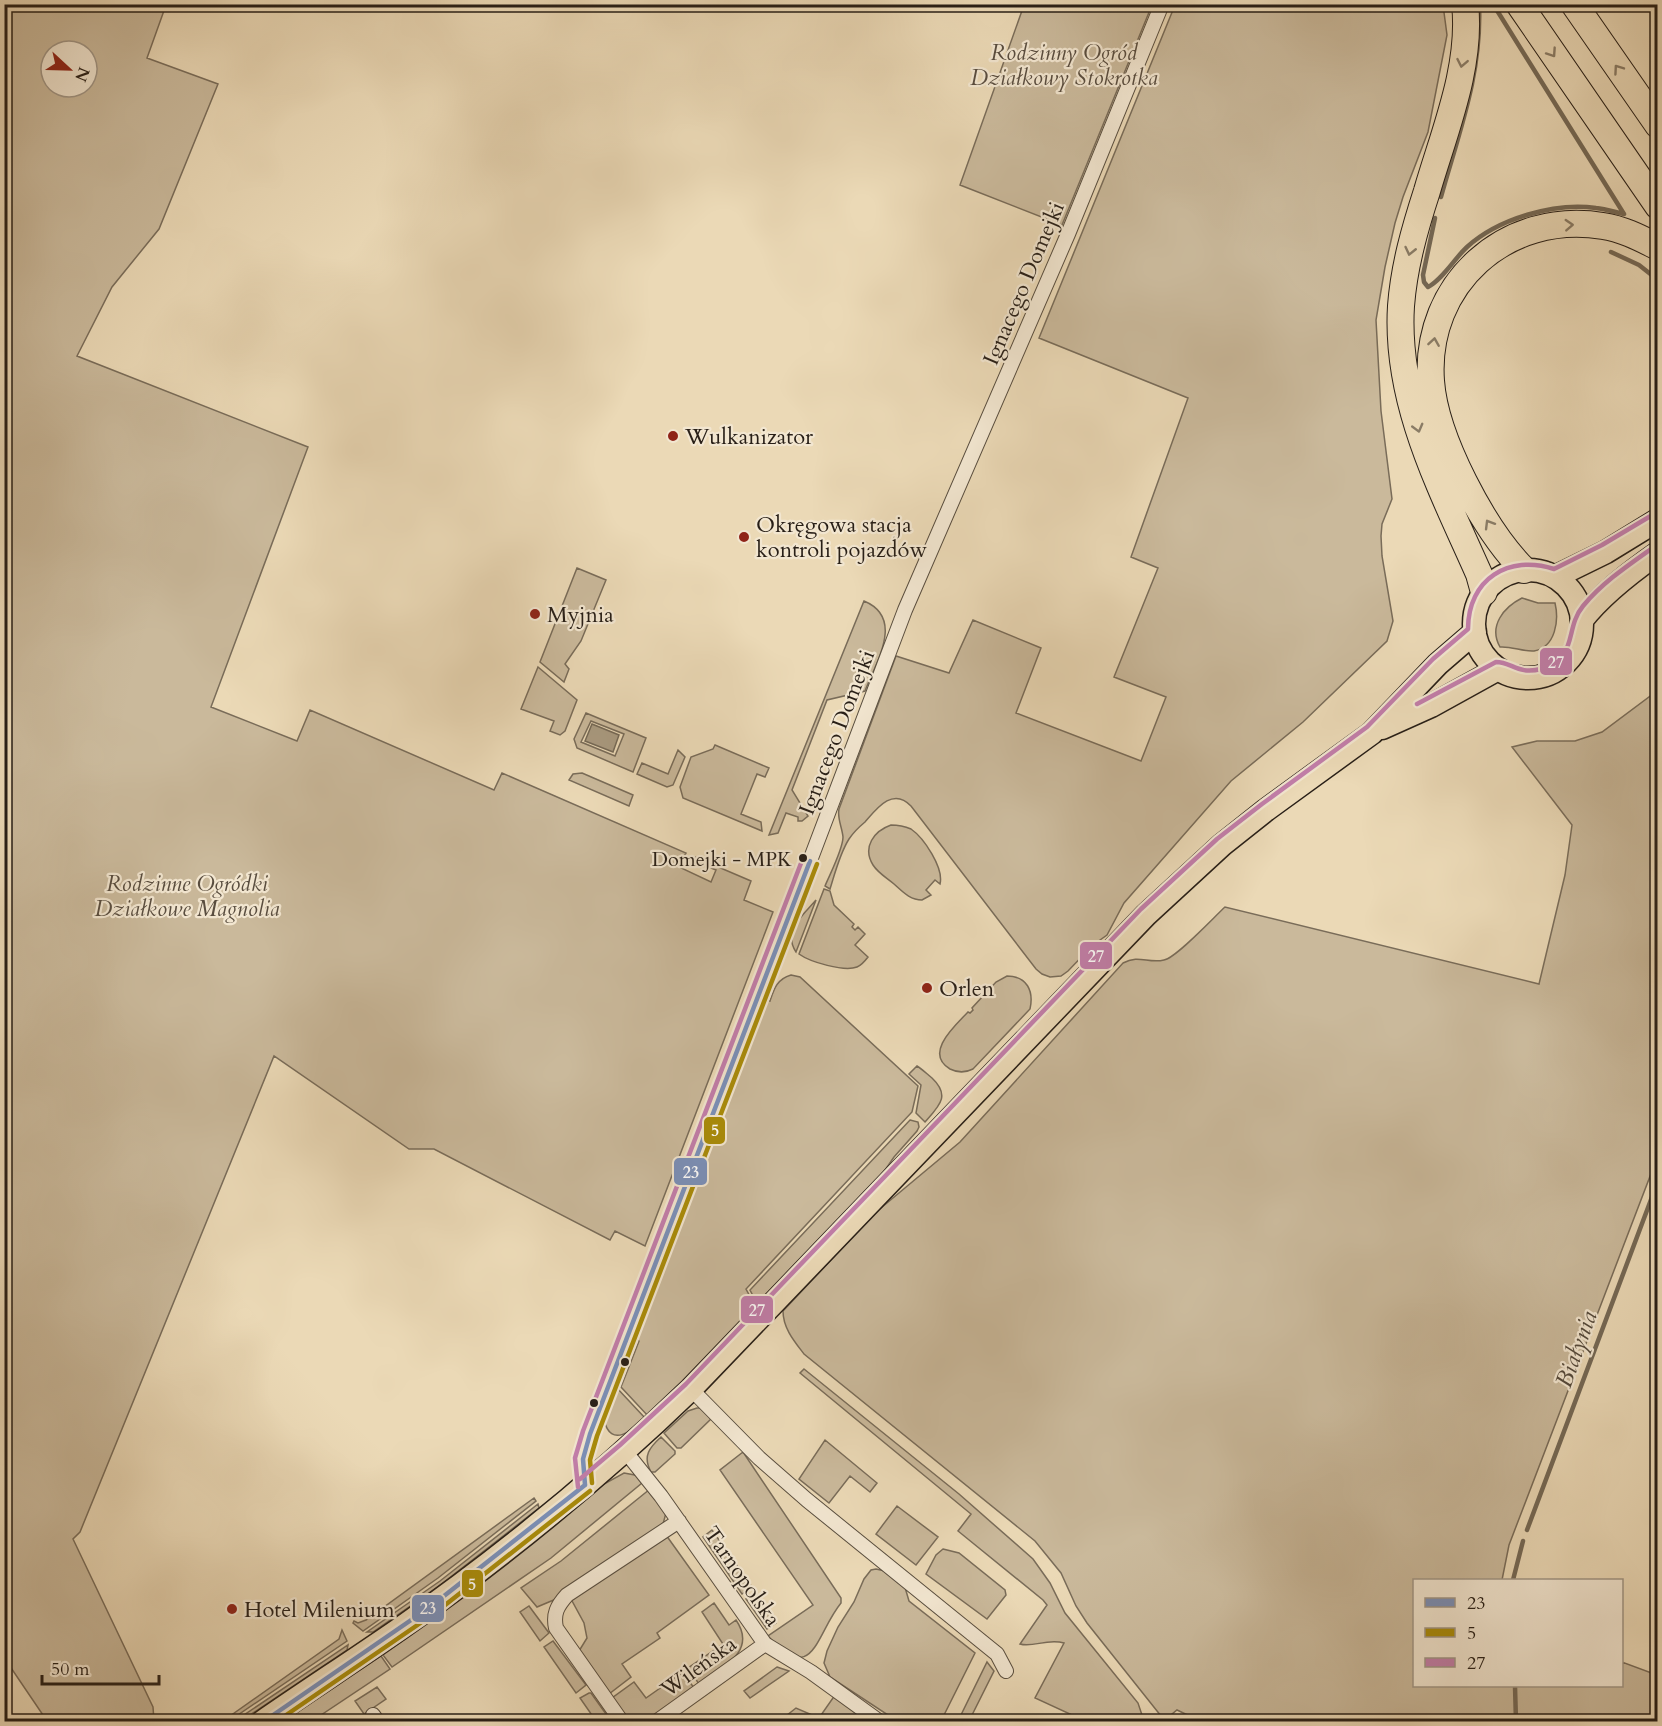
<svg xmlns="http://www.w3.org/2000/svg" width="1662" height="1726" viewBox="0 0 1662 1726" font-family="Cardo,serif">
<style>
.green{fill:#cab99b;stroke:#796c59;stroke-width:1.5;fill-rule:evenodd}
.water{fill:#a99a80;stroke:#756956;stroke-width:1.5}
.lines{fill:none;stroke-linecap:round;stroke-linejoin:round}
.stream{stroke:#756956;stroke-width:4.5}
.minor-casing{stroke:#594e3f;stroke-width:16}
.primary-casing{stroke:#281f17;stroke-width:25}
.motorway-casing{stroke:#281f17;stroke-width:28}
.minor{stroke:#f2e6d0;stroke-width:14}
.primary{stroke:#ebd9b6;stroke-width:22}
.motorway{stroke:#ebd9b6;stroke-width:26}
.bus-1-casing{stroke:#f2e6d0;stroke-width:9}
.bus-2-casing{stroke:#f2e6d0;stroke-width:9}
.bus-3-casing{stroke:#f2e6d0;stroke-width:9}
.bus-1{stroke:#7b90b9;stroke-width:4.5}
.bus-2{stroke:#a98b09;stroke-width:4.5}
.bus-3{stroke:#c27eaa;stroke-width:4.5}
.oneway{stroke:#8a7c66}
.poi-dot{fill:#8f2418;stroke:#f2e6d0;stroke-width:2}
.bus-dot{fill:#281f17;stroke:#f2e6d0;stroke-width:2}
.labels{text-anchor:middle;stroke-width:4.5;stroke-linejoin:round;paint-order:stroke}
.bus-label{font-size:20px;fill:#281f17;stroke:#f2e6d0;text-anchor:end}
.park-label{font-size:22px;font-style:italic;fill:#594d3f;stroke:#f2e6d0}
.street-label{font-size:22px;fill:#281f17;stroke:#f2e6d0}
.poi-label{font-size:22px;fill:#281f17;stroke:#f2e6d0;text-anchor:start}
.water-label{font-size:24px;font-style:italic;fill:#554a3c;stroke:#f2e6d0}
.line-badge{stroke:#f2e6d0;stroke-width:2}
.badge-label{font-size:16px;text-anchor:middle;font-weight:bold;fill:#fff}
</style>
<rect width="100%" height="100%" fill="#ebd9b6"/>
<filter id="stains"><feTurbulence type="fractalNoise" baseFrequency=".00333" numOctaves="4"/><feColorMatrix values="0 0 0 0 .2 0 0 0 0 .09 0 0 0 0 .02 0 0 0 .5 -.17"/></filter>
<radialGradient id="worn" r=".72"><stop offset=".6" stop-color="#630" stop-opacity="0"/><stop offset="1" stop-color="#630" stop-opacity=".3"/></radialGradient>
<path class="green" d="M4,5H166L147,58L218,84L159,229L112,287L77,356L308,447L211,707L297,741L310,710L494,790L502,773L686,853L679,867L711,882L716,870L694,861L695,857L751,881L744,900L773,912L645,1246L615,1231L610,1240L434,1149H409L274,1056L80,1532L73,1539L153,1707L154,1721H47L5,1659ZM51,51H87V87H51Z
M1024,5H1152L1062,225L960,185Z
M1175,5H1443L1447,35L1428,132L1403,197L1395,223L1385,267L1376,320L1381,411L1392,499L1382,524L1381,536L1382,556L1393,621L1387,641L1303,722L1231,781L1124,903L1107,935L1093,945L1068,971L1061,976L1050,977L1042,974L1036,969L911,806C893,787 877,808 865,822C859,827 853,833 849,839C840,853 835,873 830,889L825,886C830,874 843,849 843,837C842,827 837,818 839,809L896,656L949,673L973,620L1041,648L1016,713L1141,761L1166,697L1114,677L1158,568L1131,557L1188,398L1039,338Z
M577,568L606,580L581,641L565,664L569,669L564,682L540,662Z
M1522,598L1538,603H1555C1559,620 1556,647 1534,651C1524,652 1511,646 1500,647C1488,626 1504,607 1522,598Z
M864,601C905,618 876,662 865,691L827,700L792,790L808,816L802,821H798V817L786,813L778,833L769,835Z
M538,667L577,700L565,731L560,735L550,731L554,721L521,709Z
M1657,691V1158L1509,1545L1502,1580H1414V1686H1622V1662L1657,1675V1721L1202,1722L1177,1710L1171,1715L1170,1721H1165L1087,1623L1076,1606L1061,1573L1035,1541L804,1354C794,1341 783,1328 783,1311L875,1213L960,1142L1123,963C1139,954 1148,964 1164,960C1176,958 1214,917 1225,907L1539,984L1565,875L1572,825L1512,747L1537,741H1575L1602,732Z
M586,713L646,738L633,772L577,748L574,739ZM591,721L624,734L615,756L581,742Z
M715,745L769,768L765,777L757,774L741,814L761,822L762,831L683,798L680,787L691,757L713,749Z
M678,750L685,757L673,785L667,787L637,774L642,763L668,774Z
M582,773L633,795L629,806L569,780L573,774Z
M891,825C898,825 904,826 911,829C924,838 944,868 940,884L935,880L926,890L931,895L922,900C910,900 903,892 894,884C887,878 878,873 873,865C862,847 874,831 891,825Z
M824,889L830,891L834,905L854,924L852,927L855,930L858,927L865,934L855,945L868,957C865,961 862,965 857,967C844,972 810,962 799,954Z
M816,900L796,952C782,931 804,914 816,900Z
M791,975L800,977L918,1086L912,1112L746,1289L757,1309L648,1416L621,1387L639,1341L635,1339L766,1000L770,1001C774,989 777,979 791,975Z
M1007,976C1027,976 1034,991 1030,1009L973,1069C965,1073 958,1073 950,1069C923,1053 956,1025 968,1012L970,1013L973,1010L972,1008L996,982Z
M917,1066C922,1069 927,1074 932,1078C951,1096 939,1106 925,1122L916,1113L921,1085L909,1074Z
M910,1120L918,1122L919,1127L917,1131L894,1157L874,1186L759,1307L750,1290Z
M804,1369L959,1494L1033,1559L1050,1583L1065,1613L1138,1703L1144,1721H1085L1035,1698L1064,1643C1047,1638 1033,1648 1020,1644L1047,1605L1043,1600L958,1531L971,1514L800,1373Z
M616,1387L645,1418C633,1430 611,1449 604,1420Z
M697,1408H701L712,1418L681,1448H677L664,1433L688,1411Z
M661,1437L675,1451V1454L655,1472H651C642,1456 650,1447 661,1437Z
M825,1440L877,1483L870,1492L850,1476L829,1503L799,1479Z
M743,1452L841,1598V1603C815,1635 814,1687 768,1636L813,1605L720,1470Z
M624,1473L640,1476L642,1483L551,1558L392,1667L383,1655L483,1582L604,1484Z
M650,1489L666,1513L663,1524L556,1599L537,1607L521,1588L561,1561Z
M534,1498L536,1501L438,1578L363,1631L353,1623L354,1621L358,1623L366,1620Z
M538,1504L539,1508L439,1586L373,1632H367L440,1581Z
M897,1506L938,1537L916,1565L876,1534Z
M712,1530L752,1587L742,1594L703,1537Z
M666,1535L709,1595L657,1633L660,1638L622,1664L631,1677L609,1694L579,1651L587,1638L584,1623L571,1599Z
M943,1549L959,1553L1005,1590L1006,1595L987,1619L926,1574L936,1555Z
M876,1569L885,1571L904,1584L909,1601L975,1653L941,1721H897L830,1677L824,1663L827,1651L838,1627L854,1602L864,1579L871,1570Z
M755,1592L776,1623L767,1629L746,1599Z
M714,1603L729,1625L736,1620C758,1652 721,1668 699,1684L688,1668L723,1644L702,1612Z
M529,1606L549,1633L540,1641L520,1612Z
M342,1630L347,1641L229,1721H223L339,1639Z
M553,1641L586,1685L576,1693L544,1647Z
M348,1645L347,1650L241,1721H235Z
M381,1656L390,1669L312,1721H284Z
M987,1662L994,1671L969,1721H958Z
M777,1667L789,1671L750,1698L744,1691Z
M683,1672L694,1688L646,1721H629L612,1698L634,1682L646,1698Z
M377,1687L386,1699L364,1714L355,1701Z
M589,1693H591L611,1721H596L580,1698Z
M835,1695L868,1721H789L786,1716L796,1708L819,1718Z"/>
<path class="water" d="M592,724L619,735L613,752L585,741Z"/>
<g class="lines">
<path class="stream" d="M1493,4L1624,214
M1441,197C1459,132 1482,74 1479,4
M1435,218L1423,275L1424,282L1428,287C1443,279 1454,259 1467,247C1498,219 1554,202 1596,208C1605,209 1615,212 1624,214
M1611,252L1639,265L1658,280
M1527,1530L1658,1181
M1513,1580L1523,1541
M1515,1686L1516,1722"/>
<defs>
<path id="minor" d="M691,1389L759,1458L807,1500L997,1654L1006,1671
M625,1451L661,1496L765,1644L811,1672L880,1722
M585,1485C577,1460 588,1440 596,1417L797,895L905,610L1068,234L1162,4
M373,1715L378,1722
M622,1722L556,1628C553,1614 557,1606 567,1595L679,1521
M656,1722L765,1644"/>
<path id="primary" d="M1474 624a54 54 0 1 1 108 0a54 54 0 1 1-108 0Z
M1555,577L1606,552L1658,520
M1582,620C1602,594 1631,572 1658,553
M1382,728L1431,706L1498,669
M262,1722C307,1691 353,1661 398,1630C502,1557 600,1477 691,1389L1146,915L1222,845L1266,810L1372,733L1438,664L1475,632"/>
<path id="motorway" d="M1465,4C1472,67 1444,132 1427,191C1415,228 1404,266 1401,306C1395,402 1441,488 1479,574L1484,592
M1519,4L1658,206
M1574,4L1658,125
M1524,570C1484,530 1435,438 1431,381C1424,284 1506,210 1603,226C1623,229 1640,238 1658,247"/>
</defs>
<use href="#minor" class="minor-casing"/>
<use href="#primary" class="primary-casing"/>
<use href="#motorway" class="motorway-casing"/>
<use href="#minor" class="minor"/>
<use href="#primary" class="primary"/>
<use href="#motorway" class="motorway"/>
<defs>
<path id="bus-1" d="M585,1485L583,1459L590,1434L810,861
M263,1722L430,1607L585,1485"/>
<path id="bus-2" d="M592,1483L590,1460L597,1436L817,864
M276,1722L435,1613L590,1491"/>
<path id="bus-3" d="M1417,704L1496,662C1512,662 1518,675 1541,669C1579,658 1564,629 1583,606C1602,583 1627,566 1651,549
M580,1479L620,1445L686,1384L1141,909L1217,839L1262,804L1367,727L1433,659L1468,629C1468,579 1509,554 1554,569L1602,545L1654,514
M578,1487L575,1458L583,1431L803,858"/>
</defs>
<use href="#bus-1" class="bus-1-casing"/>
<use href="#bus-2" class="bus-2-casing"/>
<use href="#bus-3" class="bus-3-casing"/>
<use href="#bus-1" class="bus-1"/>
<use href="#bus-2" class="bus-2"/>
<use href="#bus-3" class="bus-3"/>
</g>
<defs><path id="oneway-chevron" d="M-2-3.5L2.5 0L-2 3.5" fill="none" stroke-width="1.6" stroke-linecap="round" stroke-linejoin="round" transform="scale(1.5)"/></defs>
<g class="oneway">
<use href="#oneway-chevron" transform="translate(1552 53) rotate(56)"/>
<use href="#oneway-chevron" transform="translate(1462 63) rotate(101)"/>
<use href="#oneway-chevron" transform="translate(1618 69) rotate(-125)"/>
<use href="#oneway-chevron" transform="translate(1569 225) rotate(-3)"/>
<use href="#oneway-chevron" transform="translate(1410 251) rotate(103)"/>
<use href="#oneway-chevron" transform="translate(1434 342) rotate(-81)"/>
<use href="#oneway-chevron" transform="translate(1418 428) rotate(75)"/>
<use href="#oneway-chevron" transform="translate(1489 524) rotate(-121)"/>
</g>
<g class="poi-dot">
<circle cx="673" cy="436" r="6"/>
<circle cx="744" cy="537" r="6"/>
<circle cx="535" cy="614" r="6"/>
<circle cx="927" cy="988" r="6"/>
<circle cx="232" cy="1609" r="6"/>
</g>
<g class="bus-dot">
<circle cx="803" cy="858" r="5"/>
<circle cx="625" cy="1362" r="5"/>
<circle cx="594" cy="1403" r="5"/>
</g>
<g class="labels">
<g class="bus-label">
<text x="792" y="866">Domejki - MPK</text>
</g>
<g class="park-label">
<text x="1064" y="60">Rodzinny Ogród<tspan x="1064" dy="25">Działkowy Stokrotka</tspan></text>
<text x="187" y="891">Rodzinne Ogródki<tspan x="187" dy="25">Działkowe Magnolia</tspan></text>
</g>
<g class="street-label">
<text transform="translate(1023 283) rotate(-67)" y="8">Ignacego Domejki</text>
<text transform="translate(836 732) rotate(-69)" y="8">Ignacego Domejki</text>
<text transform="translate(743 1576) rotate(55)" y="8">Tarnopolska</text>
<text transform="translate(698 1666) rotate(-36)" y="8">Wileńska</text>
</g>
<g class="poi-label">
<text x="685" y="444">Wulkanizator</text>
<text x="756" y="532">Okręgowa stacja<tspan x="756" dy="25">kontroli pojazdów</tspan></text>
<text x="547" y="622">Myjnia</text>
<text x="939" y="996">Orlen</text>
<text x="244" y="1617">Hotel Milenium</text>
</g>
<g class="water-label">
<text transform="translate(1576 1349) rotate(-70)" y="8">Białynia</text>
</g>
</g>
<g class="line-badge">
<rect x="1539" y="647" width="34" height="29" rx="6" fill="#c27eaa"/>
<rect x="1079" y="941" width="34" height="29" rx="6" fill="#c27eaa"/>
<rect x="703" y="1116" width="23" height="29" rx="6" fill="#a98b09"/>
<rect x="673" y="1157" width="35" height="29" rx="6" fill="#7b90b9"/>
<rect x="740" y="1295" width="34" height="29" rx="6" fill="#c27eaa"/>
<rect x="461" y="1569" width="23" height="29" rx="6" fill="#a98b09"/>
<rect x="411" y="1594" width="34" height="29" rx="6" fill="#7b90b9"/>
</g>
<g class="badge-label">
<text x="1556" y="668">27</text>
<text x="1096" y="962">27</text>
<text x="715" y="1136">5</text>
<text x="691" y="1178">23</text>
<text x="757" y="1316">27</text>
<text x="472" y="1590">5</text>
<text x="428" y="1614">23</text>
</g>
<rect width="1662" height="1726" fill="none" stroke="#ebd9b6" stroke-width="24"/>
<rect x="6" y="6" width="1650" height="1714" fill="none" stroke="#281f17" stroke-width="3"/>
<rect x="12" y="12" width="1638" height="1702" fill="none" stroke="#281f17" stroke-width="1.5"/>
<rect x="1413" y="1579" width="210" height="108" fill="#f2e6d0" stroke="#a19686" stroke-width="1.5"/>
<rect x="1425" y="1598" width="30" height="9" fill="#7b90b9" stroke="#a19686" stroke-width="1.5"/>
<text x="1467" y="1609" font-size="18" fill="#281f17">23</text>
<rect x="1425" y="1628" width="30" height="9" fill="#a98b09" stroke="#a19686" stroke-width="1.5"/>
<text x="1467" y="1639" font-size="18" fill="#281f17">5</text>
<rect x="1425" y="1658" width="30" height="9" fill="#c27eaa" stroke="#a19686" stroke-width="1.5"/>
<text x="1467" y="1669" font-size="18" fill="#281f17">27</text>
<g transform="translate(69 69) rotate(112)"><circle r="28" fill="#f2e6d0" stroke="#a19686" stroke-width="1.5"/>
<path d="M0-4.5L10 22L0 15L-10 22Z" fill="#8f2418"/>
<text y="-9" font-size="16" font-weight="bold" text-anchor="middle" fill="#281f17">N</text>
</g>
<path d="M42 1675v9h117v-9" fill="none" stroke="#281f17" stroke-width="3"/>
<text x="51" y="1675" font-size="18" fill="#281f17" stroke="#f2e6d0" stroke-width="4.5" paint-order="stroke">50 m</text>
<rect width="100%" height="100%" filter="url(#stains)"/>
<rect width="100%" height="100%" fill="url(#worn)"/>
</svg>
